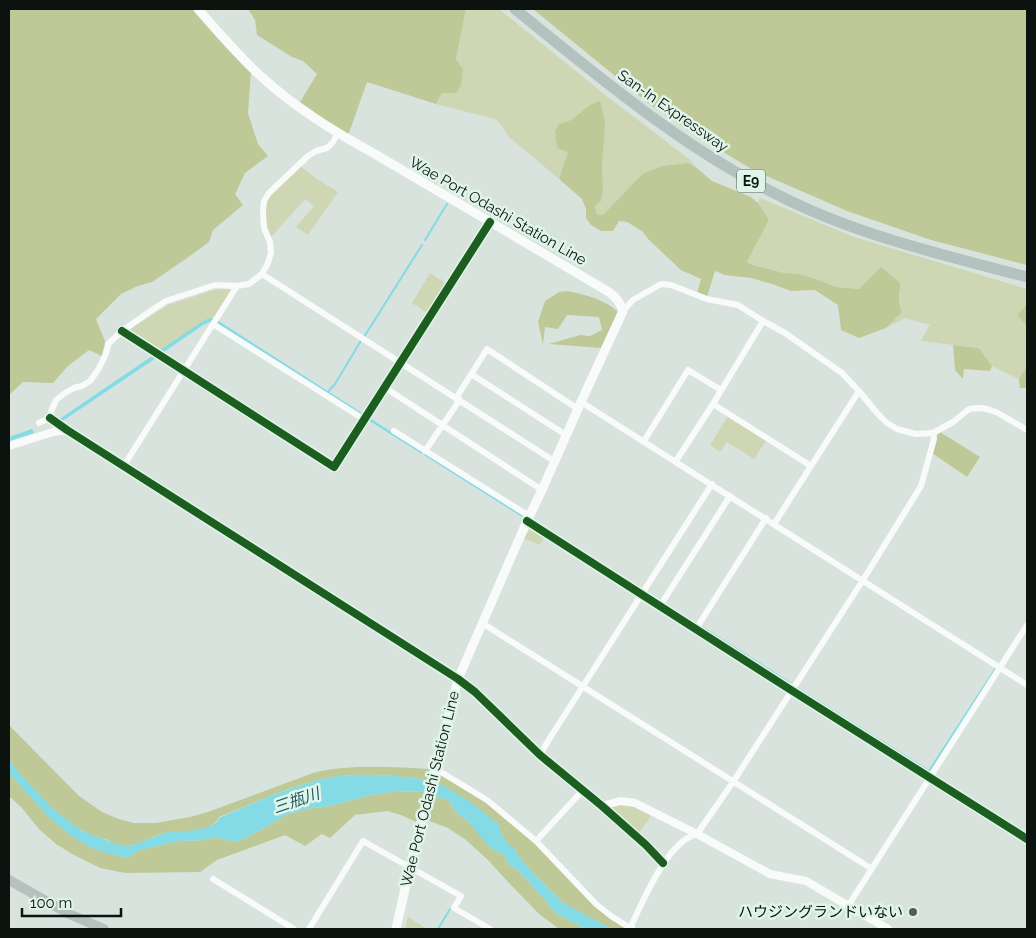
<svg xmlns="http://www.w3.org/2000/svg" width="1036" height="938" viewBox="0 0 1036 938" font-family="Raleway,'Noto Sans JP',sans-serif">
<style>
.green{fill:#ced6b3}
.forest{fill:#bfc998}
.water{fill:#84dae5}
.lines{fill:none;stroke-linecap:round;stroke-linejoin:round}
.stream{stroke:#84dae5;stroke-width:2}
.minor{stroke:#f9fbfa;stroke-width:6}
.tertiary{stroke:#f9fbfa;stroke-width:8}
.secondary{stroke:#f9fbfa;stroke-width:9}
.trunk{stroke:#b6c1bf;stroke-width:10}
.motorway{stroke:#b3c2bf;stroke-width:11}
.cycleway-casing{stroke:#e0f5e9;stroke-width:11}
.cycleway{stroke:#1b5e20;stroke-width:8}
.poi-dot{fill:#535c57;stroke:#e0f5e9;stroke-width:2}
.labels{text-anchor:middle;stroke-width:5;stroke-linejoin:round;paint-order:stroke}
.shield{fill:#e0f5e9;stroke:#4c5750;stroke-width:1}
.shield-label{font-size:14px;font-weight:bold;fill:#0c130f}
.street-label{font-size:15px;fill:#0c130f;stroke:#e0f5e9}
.poi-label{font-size:15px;fill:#0c130f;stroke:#e0f5e9;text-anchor:end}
.water-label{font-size:16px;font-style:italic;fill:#255860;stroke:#e0f5e9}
</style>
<rect width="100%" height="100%" fill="#d8e3dd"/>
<path class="green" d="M466,9H499L609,98L689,159L698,169L687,163L662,166L642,174L603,215L597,214L595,206L601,200L603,188L602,163L604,143L590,105L571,120L559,124L568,152L559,179L508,136L502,126L495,119L436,104L442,92L463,69L456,59Z
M300,166L317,179L338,192L308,235L296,227L314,206L305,199L271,237L266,223V207L267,198Z
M760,198L854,237L1027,289V304L1017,315L1027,326V366L1019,379L992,366L979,348L921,341L930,324L922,323L905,318L886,328L902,312L899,302L900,294L881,267L859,289L836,287L819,280L799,274L784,273L753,265L747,262L769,220L758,203Z
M430,273L447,284L429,314L412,303Z
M217,289L232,290L214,319L203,321L157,352L127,331L168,305Z
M728,416L766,441L754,459L727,442L720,452L710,445Z
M530,530L545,536L540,545L523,538Z
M621,804H629L651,816L638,834L608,807Z
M408,917L427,929H405Z"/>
<path class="forest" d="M9,9H194L251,72L248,113L258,144L268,156L245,173L235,194L243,205L213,230L209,242L187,258L152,282L138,286L121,294L96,319L105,341L102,356L89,350L68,366L53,383L23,382L9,395Z
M248,9H466L456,59L463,69L461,85L456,93H442L436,104L367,82L349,133L346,135L300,102L317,74L303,61L292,57L257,35L255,20Z
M533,9H1027V265L931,240L847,211L753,170L700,138L648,103Z
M600,101L605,121L604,143L602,163L603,188L601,201L595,206L597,214L603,215L642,174L662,166L688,163L698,169L712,181L751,197L758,203L769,220L747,262L753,265L784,273L799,274L819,280L836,287L859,289L881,267L900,283L899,302L902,312L886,328L859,338L841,330L838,305L815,290L791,291L772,284L751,278L725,275L715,271L707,297L697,293L701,279L681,270L649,240L642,231L627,222L619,221L613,231H601L591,225L586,218V209L582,199L559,179L568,152L557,148L555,131L559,124L571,120L590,105Z
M568,291C586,295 604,299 618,312L601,348L549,344L580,335L590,336L602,330L599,317L567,315L558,329L545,327L543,344L538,322L545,301L559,292Z
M1027,304V326L1017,315Z
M953,345L979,348L992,366L990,371L964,369L963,379L955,370Z
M1027,366V388H1020L1019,379Z
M940,432L980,457L967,477L932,453L937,436Z
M9,725L79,796L102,812L119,819L134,823H156L190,817L208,812L313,773C348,764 394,767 430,769L427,780C394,775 361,772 327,778C290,786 254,803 219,817C211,834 185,831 170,832C155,833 136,848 123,846C116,845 110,841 105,839C97,837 90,835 83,831C63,821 18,780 10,759C7,751 9,734 9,725Z
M9,773L56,823L92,848L127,858C132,856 135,852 140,850L179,841L205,840L215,837L234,842H237L268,826L285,815L311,808L324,807L357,799L366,796L395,791L424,792L416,822L401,815L387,811L355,815L330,838L322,834L305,846L285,835L217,860L200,872L125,873L100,868L72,854L56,844L39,829L21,807L9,796Z
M440,773L493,807L526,834L593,903L630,929H616L611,927L610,928L563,903L532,872L517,854L515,849L509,845L503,837L499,829L437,782Z
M434,797L446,799L450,802L454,810L470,823L492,849L503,854L509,865L519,871L557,914L577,924L581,927L588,929H559L539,914L511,885L488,860L466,840L448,828L427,820Z"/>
<path class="water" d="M210,318L214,319L212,321L203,325L161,354L157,352L203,321Z
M217,320L365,415L362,417L215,323Z
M155,354L159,356L61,422L58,420Z
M368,417L423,452L422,454L368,420Z
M32,429L34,433L9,441V437Z
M425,453L523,515L522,517L424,455Z
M9,757L14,767L52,808L82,831L122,846H130L167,832L199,830L213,825L217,822L219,818C254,803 290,786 327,778C361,772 394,775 427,780L424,792L395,791L366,796L357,799L324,807L311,808L285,815L268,826L237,842H234L215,837L205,840L179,841L140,850C135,852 132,856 127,858C115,855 101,852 90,847C57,831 33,800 9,773Z
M437,782L469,801L499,824V829L503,837L509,844L515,849L517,854L532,872L563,903L610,928L611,927L616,929H588L581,927L577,924L557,914L519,871L509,865L503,854L492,849L472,827L470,823L454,810L450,802L446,799L434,797Z"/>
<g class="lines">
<path class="stream" d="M425,240L447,204
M364,337L422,245
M327,393L335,384L362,339
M702,627L790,683
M797,688L929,771L996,668
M438,929L450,909"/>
<path class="minor" d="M262,274L554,461
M623,311L633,300L661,284L671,285L707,299L738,305L763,321L785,333L842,373L859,391L877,413L887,423L897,429L916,434L933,433L953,422L969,409L979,408L987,409L998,413L1027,430
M213,324L365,420
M122,331L334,467L490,222
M471,374L566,435
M387,389L542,490
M581,402L1027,685
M713,404L763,321
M50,418L67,430L458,679
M50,418L51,412L56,400L65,393L74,388L82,386L90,381L98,370L105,356L109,343L122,331L152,310L166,301L215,285L237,286L249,284L262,274L268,263L271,253L270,242L264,228L263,211L264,201L269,193L308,156L316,151L327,148L333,142L337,134
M39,423L50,418
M394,431L529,516
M644,441L688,370L721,390
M425,451L459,401L458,395L487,349L578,409
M676,461L713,404L811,466
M123,467L237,286
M527,521L791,690L1027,839
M774,524L859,391
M660,606L730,496
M482,623L872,869
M696,629L766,518
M540,755L548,741L712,484
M436,769L487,800L536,841L596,904L611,916L630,928
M602,806L646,845L663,863
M536,841L583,790
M213,879L294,929
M848,906L1027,625
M309,929L363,841L461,896L454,908L490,929
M633,929L630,928C643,902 667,841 697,834L733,782L863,580L921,486L934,439L933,433"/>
<path class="tertiary" d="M9,446L53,432L67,430
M458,679L475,692L540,755L602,806L620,801L635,803L697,834L770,874L806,881L888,929"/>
<path class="secondary" d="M198,9C219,33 240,58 264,79C297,109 336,133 375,154L609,292C616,297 620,302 623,311L581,402L542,490L527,521L458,679L410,867L396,929"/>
<path class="trunk" d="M9,880L69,914L104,929"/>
<path class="motorway" d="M515,9C603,80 687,152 790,201C865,237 947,256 1027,277"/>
<defs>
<path id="cycleway" d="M122,331L334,467L490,222
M50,418L67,430L458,679L475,692L540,755L602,806L646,845L663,863
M527,521L791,690L1027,839"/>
</defs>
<use href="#cycleway" class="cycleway-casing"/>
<use href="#cycleway" class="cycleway"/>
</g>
<circle class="poi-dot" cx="913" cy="912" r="5"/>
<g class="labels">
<rect class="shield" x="737" y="169.5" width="28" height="23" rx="4"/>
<g class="shield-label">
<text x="751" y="186">E9</text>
</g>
<g class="street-label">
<text transform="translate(673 111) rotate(35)" y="5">San-In Expressway</text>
<text transform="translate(498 211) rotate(30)" y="5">Wae Port Odashi Station Line</text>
<text transform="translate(430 789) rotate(-76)" y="5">Wae Port Odashi Station Line</text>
</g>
<g class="poi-label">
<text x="903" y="917">ハウジングランドいない</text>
</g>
<g class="water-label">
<text transform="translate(296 800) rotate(-19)" y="6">三瓶川</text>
</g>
</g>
<rect width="1036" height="938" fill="none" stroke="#0c130f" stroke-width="20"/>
<path d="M22 908v8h99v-8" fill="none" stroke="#0c130f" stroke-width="2.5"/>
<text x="30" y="908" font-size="15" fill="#0c130f" stroke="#e0f5e9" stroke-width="4" paint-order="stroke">100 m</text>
</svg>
